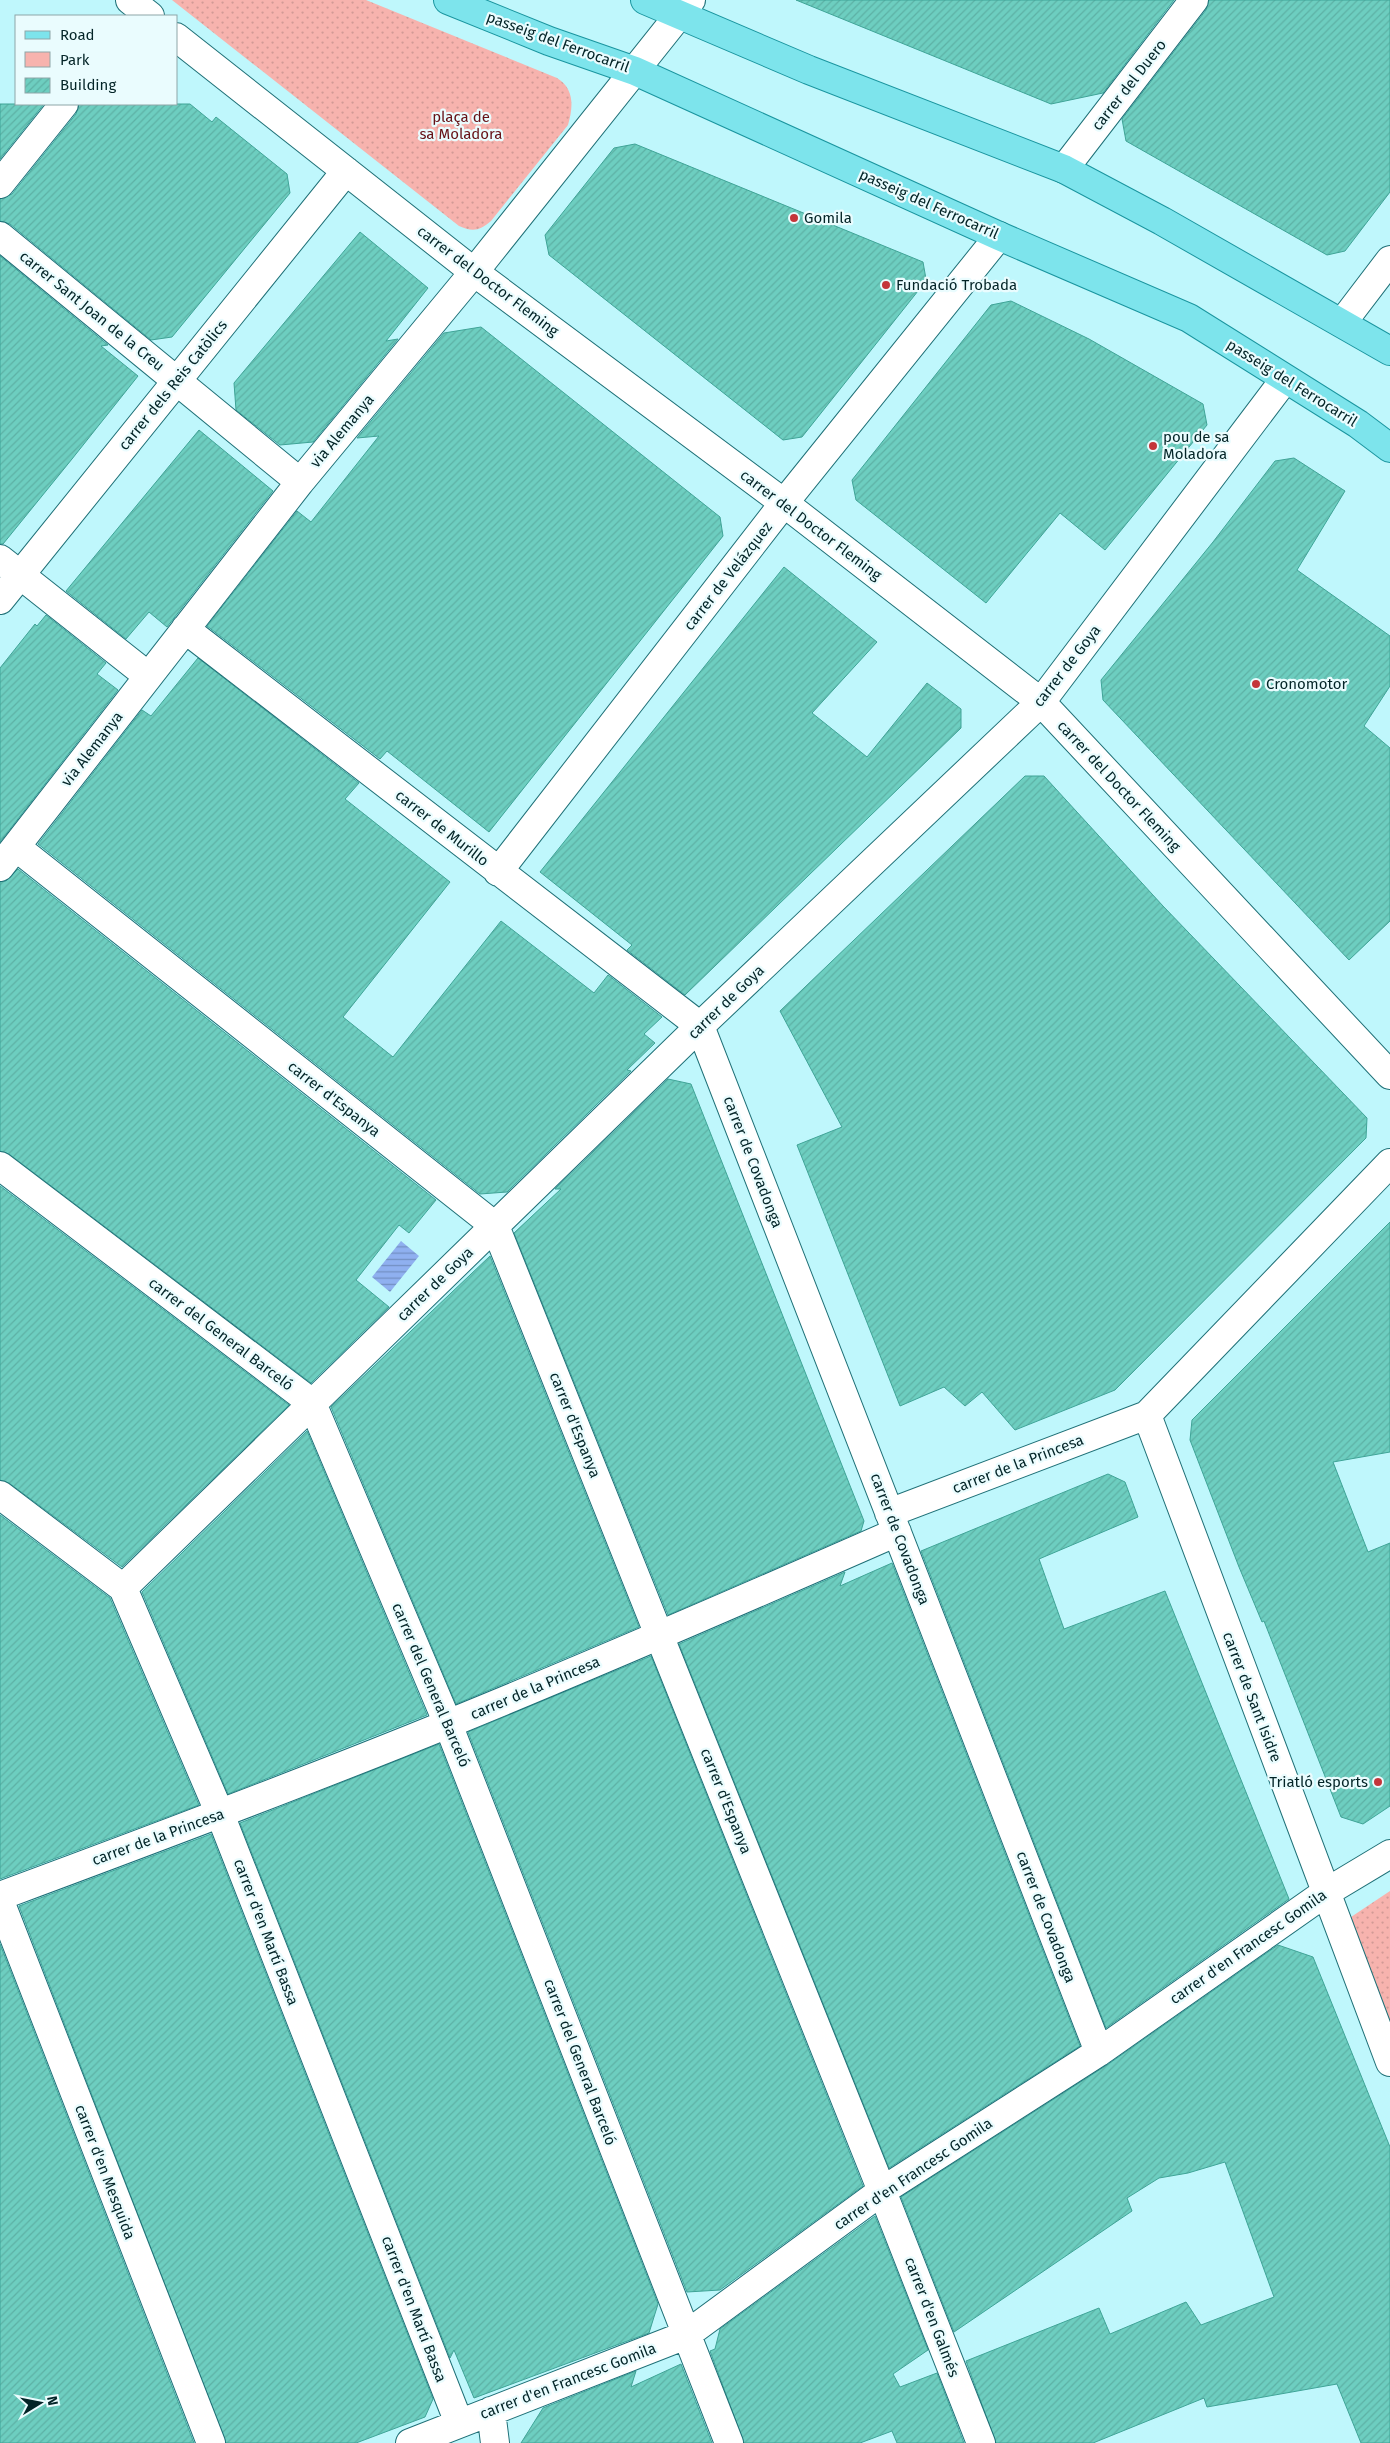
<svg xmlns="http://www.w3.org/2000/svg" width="1390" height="2443" viewBox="0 0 1390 2443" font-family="'Fira Sans',sans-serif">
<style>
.green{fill:url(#green-dots)}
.water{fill:url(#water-rules)}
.building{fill:url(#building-hatch);stroke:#3fa497}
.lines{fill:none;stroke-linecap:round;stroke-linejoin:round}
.minor-casing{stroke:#1f7077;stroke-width:30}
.major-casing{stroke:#1a959f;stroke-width:30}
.minor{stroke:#fff;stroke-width:28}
.major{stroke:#7de4ec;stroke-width:28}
.poi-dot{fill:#c4353a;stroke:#eafcfe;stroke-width:2}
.labels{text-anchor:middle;stroke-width:4.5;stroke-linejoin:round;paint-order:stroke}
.street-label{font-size:15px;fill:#032427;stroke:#eafcfe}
.park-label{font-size:15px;fill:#661116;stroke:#eafcfe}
.poi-label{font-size:15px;fill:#032427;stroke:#eafcfe;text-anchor:start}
</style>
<defs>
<pattern id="green-dots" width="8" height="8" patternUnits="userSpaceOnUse" patternTransform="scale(1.25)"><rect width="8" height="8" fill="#f7b3ae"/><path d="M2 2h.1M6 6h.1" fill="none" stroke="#d29a96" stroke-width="1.8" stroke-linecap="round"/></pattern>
<pattern id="water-rules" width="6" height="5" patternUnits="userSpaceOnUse" patternTransform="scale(1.25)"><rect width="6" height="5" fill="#8fb0f0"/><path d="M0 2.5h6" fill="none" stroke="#738fc2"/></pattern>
<pattern id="building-hatch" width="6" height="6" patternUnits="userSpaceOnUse" patternTransform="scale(1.25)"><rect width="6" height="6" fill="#6dcec0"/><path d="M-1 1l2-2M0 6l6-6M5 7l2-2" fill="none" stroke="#5db1a5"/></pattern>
</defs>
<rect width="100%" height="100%" fill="#bff7fc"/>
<path class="green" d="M172,0H366L557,78C575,89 573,108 568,125L491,221C480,231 472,232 459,226Z
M1390,1891V2026L1348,1919Z"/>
<path class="water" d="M401,1241L419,1256L390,1292L372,1277Z"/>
<path class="building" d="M796,0H1174L1103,93L1051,104Z
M1209,0H1390V192L1345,251L1327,255L1126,141L1122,119L1206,10Z
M0,104H44L0,159Z
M79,104H190L212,122L216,117L287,174L290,193L172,337L151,340L10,224L0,221V199L12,194L76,114Z
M635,144L923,262L926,279L918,291L802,437L783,440L549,255L545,235L614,148Z
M360,232L428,288L386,341L398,339L313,442L280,445L236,410L234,383Z
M0,256L108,345L101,346L138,376L72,459L3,544H0Z
M1011,301L1089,339L1203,404L1207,425L1105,550L1060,513L986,603L856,500L852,480L991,305Z
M481,327L720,517L723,536L489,832L387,751L380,759L207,626L297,511L311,522L379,436L357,438L444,333Z
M199,430L273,491L167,627L149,612L126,639L66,591Z
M1294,458L1345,491L1297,570L1390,636V686L1364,726L1390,748V921L1349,960L1103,700L1101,680L1213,542L1275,461Z
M784,567L877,642L812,713L867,757L927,683L961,709V728L685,995L627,950L632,945L540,872Z
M46,615L106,663L97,674L118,690L0,842V668L35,624L37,626Z
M198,658L359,783L345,799L450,882L343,1017L393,1057L501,921L594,993L608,975L662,1017L644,1034L655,1043L627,1070L631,1071L507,1192L480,1194L38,844L142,710L151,716Z
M1025,776H1044L1163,906L1367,1118L1366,1138L1115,1390L1015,1430L982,1392L965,1406L944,1387L900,1406L797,1145L842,1127L780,1011Z
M18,869L436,1200L409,1233L399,1225L356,1280L389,1307L311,1383L9,1154L0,1151V882L6,881Z
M668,1079L691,1084L864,1521L861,1531L668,1615L514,1233L561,1189H555Z
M0,1186L289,1405L122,1567L9,1483L0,1480Z
M1390,1222V1452L1333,1462L1368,1552L1390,1543V1806L1363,1824L1341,1817L1264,1621L1262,1622L1239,1567L1190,1440L1192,1420Z
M490,1256L639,1627L456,1704L331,1407Z
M307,1431L427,1715L228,1794L142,1592Z
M1108,1474L1125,1482L1138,1517L1039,1559L1064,1629L1165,1591L1289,1899L1106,2028L921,1551Z
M0,1515L110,1598L199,1805L0,1879Z
M892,1563L1080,2046L889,2168L679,1644L845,1572L840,1586Z
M651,1656L863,2186L720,2290L687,2292L468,1732Z
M439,1744L658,2304L649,2333L474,2398L454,2350L450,2358L240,1823Z
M211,1834L433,2399L425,2417L356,2443H226L19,1906Z
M0,1944L194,2443H0Z
M1278,1945L1313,1957L1390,2147V2443H1361L1337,2384L1207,2407L1204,2398L1093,2443H996L966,2361L1099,2308L1110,2334L1186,2302L1201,2325L1274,2297L1225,2162L1188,2173L1159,2178L1127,2198L1132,2211L954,2332L901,2197L1107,2065Z
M875,2216L928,2350L893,2374L900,2387L937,2373L964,2443H897L892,2431L860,2443H744L710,2351L715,2349L720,2329Z
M681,2364L712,2443H521L543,2408L636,2371L631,2387Z"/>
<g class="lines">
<defs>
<path id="minor" d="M130,0L150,16
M176,37L474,272L784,503L1041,702L1390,1075
M1064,169L1194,0
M0,184L64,104
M0,236L300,482
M1342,323L1390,260
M0,559L148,676
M0,600L346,171
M185,629L700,1026L1099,2052
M16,847L495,1226L882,2191L981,2443
M0,867L300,482L474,272L691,0
M498,872L784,503L999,236
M0,1166L312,1403L448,1724L729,2443
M1147,1415L1390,2062
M0,1495L123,1588L220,1814L459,2423
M889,1513L1147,1415L1390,1163
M123,1588L700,1026L1041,702L1285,379
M0,1896C151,1840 301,1784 450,1723C600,1662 749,1597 897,1532
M0,1901L211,2443
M491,2411L495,2443
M410,2443L686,2335L882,2191L1099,2052L1325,1893L1390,1854"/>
<path id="major" d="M448,0L549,41L635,71L999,236L1189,318L1358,424L1390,448
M645,0L809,70L1064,169L1162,221L1390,351"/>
</defs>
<use href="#minor" class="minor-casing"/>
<use href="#major" class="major-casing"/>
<use href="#minor" class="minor"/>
<use href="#major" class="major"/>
</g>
<g class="poi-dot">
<circle cx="794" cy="218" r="5"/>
<circle cx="886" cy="285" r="5"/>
<circle cx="1153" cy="446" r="5"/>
<circle cx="1256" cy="684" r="5"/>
<circle cx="1378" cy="1782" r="5"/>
</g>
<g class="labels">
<g class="street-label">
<text transform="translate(558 42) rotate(20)" y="5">passeig del Ferrocarril</text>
<text transform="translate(1129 85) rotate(-52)" y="5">carrer del Duero</text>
<text transform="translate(929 204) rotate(24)" y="5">passeig del Ferrocarril</text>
<text transform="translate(488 281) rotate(37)" y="5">carrer del Doctor Fleming</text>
<text transform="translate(92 311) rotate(39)" y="5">carrer Sant Joan de la Creu</text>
<text transform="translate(1292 383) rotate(32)" y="5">passeig del Ferrocarril</text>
<text transform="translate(173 385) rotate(-51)" y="5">carrer dels Reis Catòlics</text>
<text transform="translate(342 431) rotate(-50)" y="5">via Alemanya</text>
<text transform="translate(811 525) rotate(37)" y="5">carrer del Doctor Fleming</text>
<text transform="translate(728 576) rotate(-52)" y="5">carrer de Velázquez</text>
<text transform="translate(1067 666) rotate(-52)" y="5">carrer de Goya</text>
<text transform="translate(92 749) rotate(-52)" y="5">via Alemanya</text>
<text transform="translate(1119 786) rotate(47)" y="5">carrer del Doctor Fleming</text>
<text transform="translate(442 828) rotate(38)" y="5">carrer de Murillo</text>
<text transform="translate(726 1002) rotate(-44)" y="5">carrer de Goya</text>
<text transform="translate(334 1099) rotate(38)" y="5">carrer d'Espanya</text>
<text transform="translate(753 1162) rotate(69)" y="5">carrer de Covadonga</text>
<text transform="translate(435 1284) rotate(-44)" y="5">carrer de Goya</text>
<text transform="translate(221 1334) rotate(37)" y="5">carrer del General Barceló</text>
<text transform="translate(575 1425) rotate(68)" y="5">carrer d'Espanya</text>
<text transform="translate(1018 1464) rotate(-21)" y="5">carrer de la Princesa</text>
<text transform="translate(900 1539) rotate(69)" y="5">carrer de Covadonga</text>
<text transform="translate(431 1685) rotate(67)" y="5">carrer del General Barceló</text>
<text transform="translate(535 1688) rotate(-23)" y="5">carrer de la Princesa</text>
<text transform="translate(1252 1697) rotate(69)" y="5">carrer de Sant Isidre</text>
<text transform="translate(726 1801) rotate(68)" y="5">carrer d'Espanya</text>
<text transform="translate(158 1837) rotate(-20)" y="5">carrer de la Princesa</text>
<text transform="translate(1046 1917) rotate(69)" y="5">carrer de Covadonga</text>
<text transform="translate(266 1932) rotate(69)" y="5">carrer d'en Martí Bassa</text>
<text transform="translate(1248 1947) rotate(-35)" y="5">carrer d'en Francesc Gomila</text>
<text transform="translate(580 2062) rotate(69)" y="5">carrer del General Barceló</text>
<text transform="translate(105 2172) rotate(69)" y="5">carrer d'en Mesquida</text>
<text transform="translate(913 2174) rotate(-34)" y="5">carrer d'en Francesc Gomila</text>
<text transform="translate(414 2309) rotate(69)" y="5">carrer d'en Martí Bassa</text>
<text transform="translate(932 2317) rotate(69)" y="5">carrer d'en Galmés</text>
<text transform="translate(568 2381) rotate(-21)" y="5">carrer d'en Francesc Gomila</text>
</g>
<g class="park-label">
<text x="461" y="122">plaça de<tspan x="461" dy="17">sa Moladora</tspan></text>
</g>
<g class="poi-label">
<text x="804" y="223">Gomila</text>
<text x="896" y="290">Fundació Trobada</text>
<text x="1163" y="442">pou de sa<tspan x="1163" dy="17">Moladora</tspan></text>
<text x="1266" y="689">Cronomotor</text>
<text x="1368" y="1787" text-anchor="end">Triatló esports</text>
</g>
</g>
<rect x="15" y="15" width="162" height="90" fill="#eafcfe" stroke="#8ea6a8"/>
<rect x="25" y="31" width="25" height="8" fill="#7de4ec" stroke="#8ea6a8"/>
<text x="60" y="40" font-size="15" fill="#032427">Road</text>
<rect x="25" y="52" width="25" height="15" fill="#f7b3ae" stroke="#8ea6a8"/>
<text x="60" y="65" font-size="15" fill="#032427">Park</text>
<rect x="25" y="78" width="25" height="15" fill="url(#building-hatch)" stroke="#8ea6a8"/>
<text x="60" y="90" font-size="15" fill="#032427">Building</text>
<g transform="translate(40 2403) rotate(80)" stroke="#eafcfe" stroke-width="4" paint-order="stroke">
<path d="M0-4L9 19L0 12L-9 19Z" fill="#032427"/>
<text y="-8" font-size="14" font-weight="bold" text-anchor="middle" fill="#032427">N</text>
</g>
</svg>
